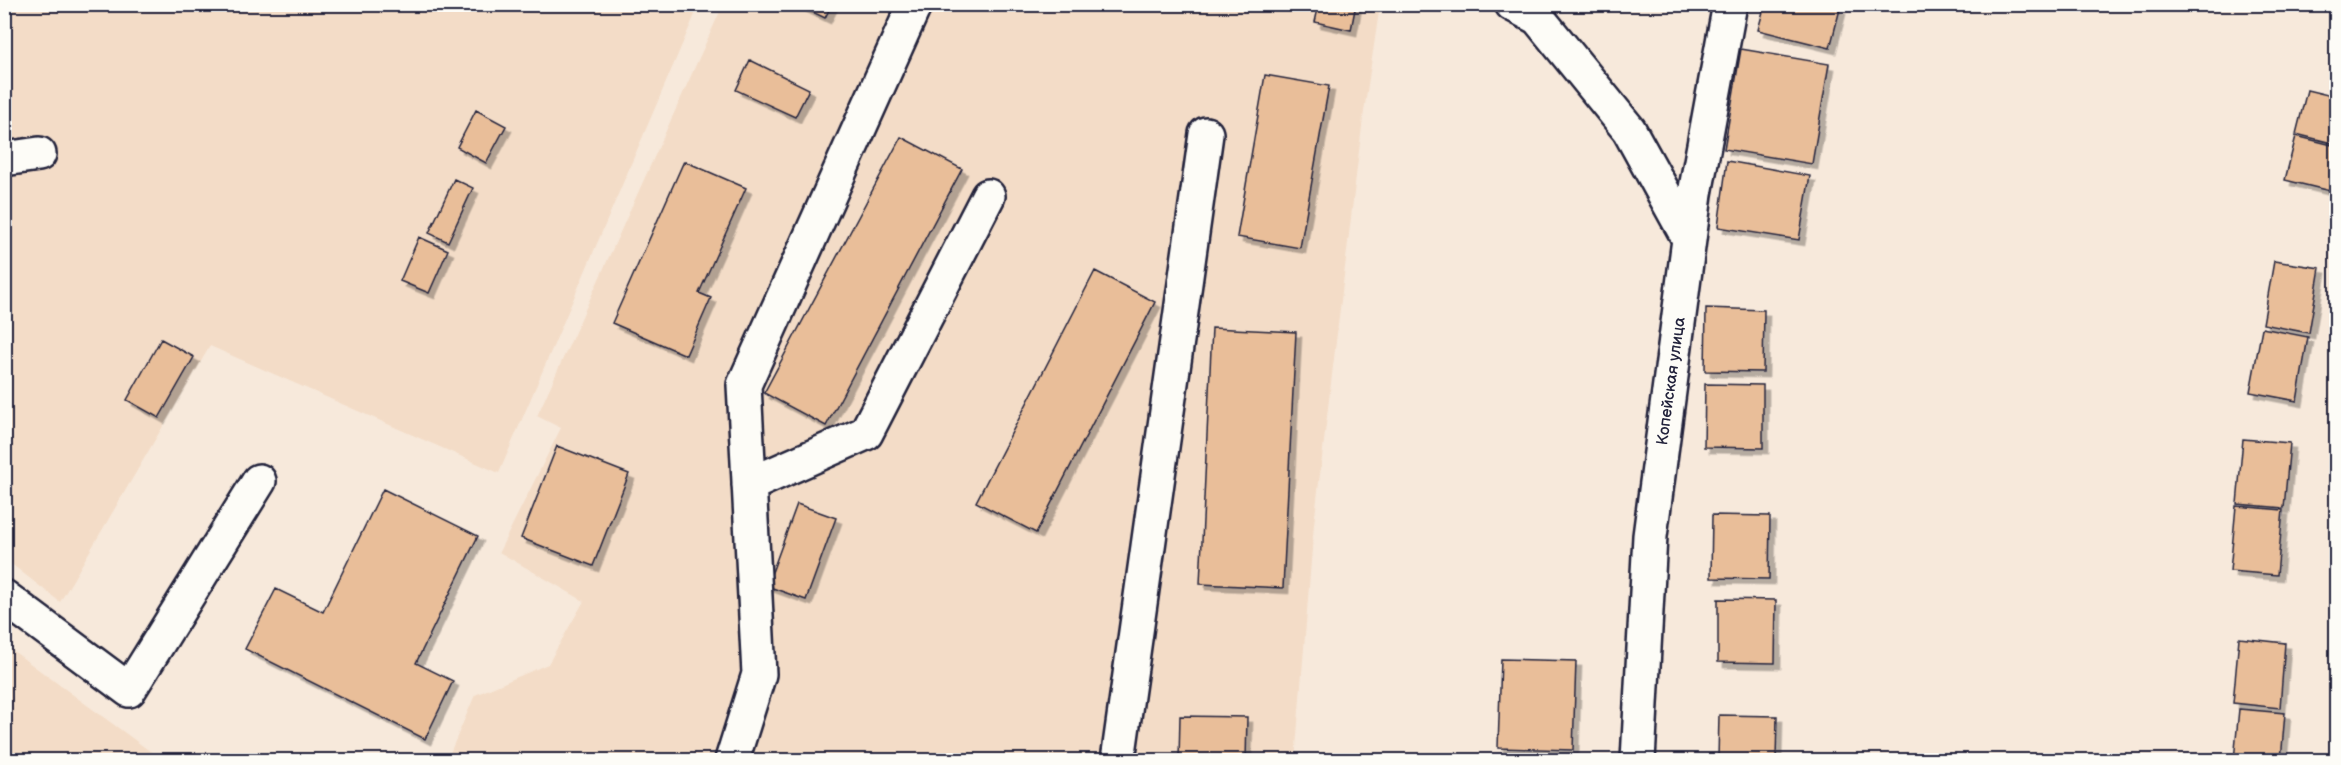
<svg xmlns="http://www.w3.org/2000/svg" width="2341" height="765" viewBox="0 0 2341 765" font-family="'Balsamiq Sans',sans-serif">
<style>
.built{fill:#f3dcc7}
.building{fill:#e9be99;stroke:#22223b;stroke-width:1.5;filter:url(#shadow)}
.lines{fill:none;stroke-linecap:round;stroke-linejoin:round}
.minor-casing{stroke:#22223b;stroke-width:38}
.minor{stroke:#fdfcf7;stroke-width:33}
.labels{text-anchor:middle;stroke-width:5;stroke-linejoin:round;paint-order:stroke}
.street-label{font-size:16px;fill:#22223b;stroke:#fdfcf7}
</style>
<defs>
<filter id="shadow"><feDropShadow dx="5.5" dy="5.5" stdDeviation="0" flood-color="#0004"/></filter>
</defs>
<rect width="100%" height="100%" fill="#f7e9db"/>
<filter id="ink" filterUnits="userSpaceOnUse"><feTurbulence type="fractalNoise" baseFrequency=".0167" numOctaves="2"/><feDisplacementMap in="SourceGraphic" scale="12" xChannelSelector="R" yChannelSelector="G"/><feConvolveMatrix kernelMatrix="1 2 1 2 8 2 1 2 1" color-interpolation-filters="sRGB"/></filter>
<g filter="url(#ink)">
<path class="built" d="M4,5H699L499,473L210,346L60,602L5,559Z
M723,5H1380L1363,118L1314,524L1295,760H447L475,695L548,664L584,601L499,552L561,428L537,416Z
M4,645H5L162,760H5Z"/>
<path class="building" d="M796,4H832L825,18Z
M1319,4H1356L1351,30L1315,22Z
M1765,4H1823L1840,9L1830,48L1758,30Z
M1741,49L1829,64L1812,164L1724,149Z
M750,60L809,89L795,117L736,90Z
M1265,75L1329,86L1300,248L1237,237Z
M2307,90L2336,97V144L2296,134Z
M476,110L506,126L486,163L457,147Z
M2296,136L2336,146V167L2330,191L2285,180Z
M901,137L962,169L826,426L764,393Z
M684,161L746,188L699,293L711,298L686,355L612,323Z
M1727,161L1810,176L1799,240L1718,227Z
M454,179L473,188L448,242L429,233Z
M419,237L448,250L429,293L400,281Z
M2274,261L2320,268L2309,333L2263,324Z
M1095,271L1155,302L1036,533L976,502Z
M1706,308L1764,310L1763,372L1705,371Z
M1212,328L1296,332L1283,588L1200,584Z
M2262,328L2308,337L2297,401L2250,392Z
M161,339L194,357L159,418L127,400Z
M1705,384L1763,385V448L1704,447Z
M2243,439L2290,443L2284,508L2237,504Z
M557,446L629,474L593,566L521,538Z
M383,489L478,536L416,663L453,681L425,739L245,649L276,589L323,612Z
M797,504L836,518L806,600L767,586Z
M2236,506L2283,510L2277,575L2230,571Z
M1712,515L1770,516L1769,579L1711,578Z
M1718,599L1776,600L1775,663L1718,662Z
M2239,638L2285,643L2280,708L2233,703Z
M1501,659L1576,661L1573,750L1498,748Z
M2239,709L2285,713L2281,760H2234Z
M1719,715L1777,716L1776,760H1718Z
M1180,716L1247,717L1246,760H1179Z"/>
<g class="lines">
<defs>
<path id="minor" d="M1512,4L1538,18L1629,130L1689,239
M4,159L39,154
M749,485L866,433L988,196
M4,597L129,690L259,481
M732,760L759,674L744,385L915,4
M1118,760L1206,134
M1638,760L1650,536L1695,194L1730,4"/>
</defs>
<use href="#minor" class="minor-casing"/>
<use href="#minor" class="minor"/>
</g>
</g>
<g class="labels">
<g class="street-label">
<text transform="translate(1670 381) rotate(-82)" y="6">Копейская улица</text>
</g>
</g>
<rect width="2341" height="765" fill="none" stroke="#fdfcf7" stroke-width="24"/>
<rect x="12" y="12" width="2317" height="741" fill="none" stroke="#22223b" stroke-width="2" filter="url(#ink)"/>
</svg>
